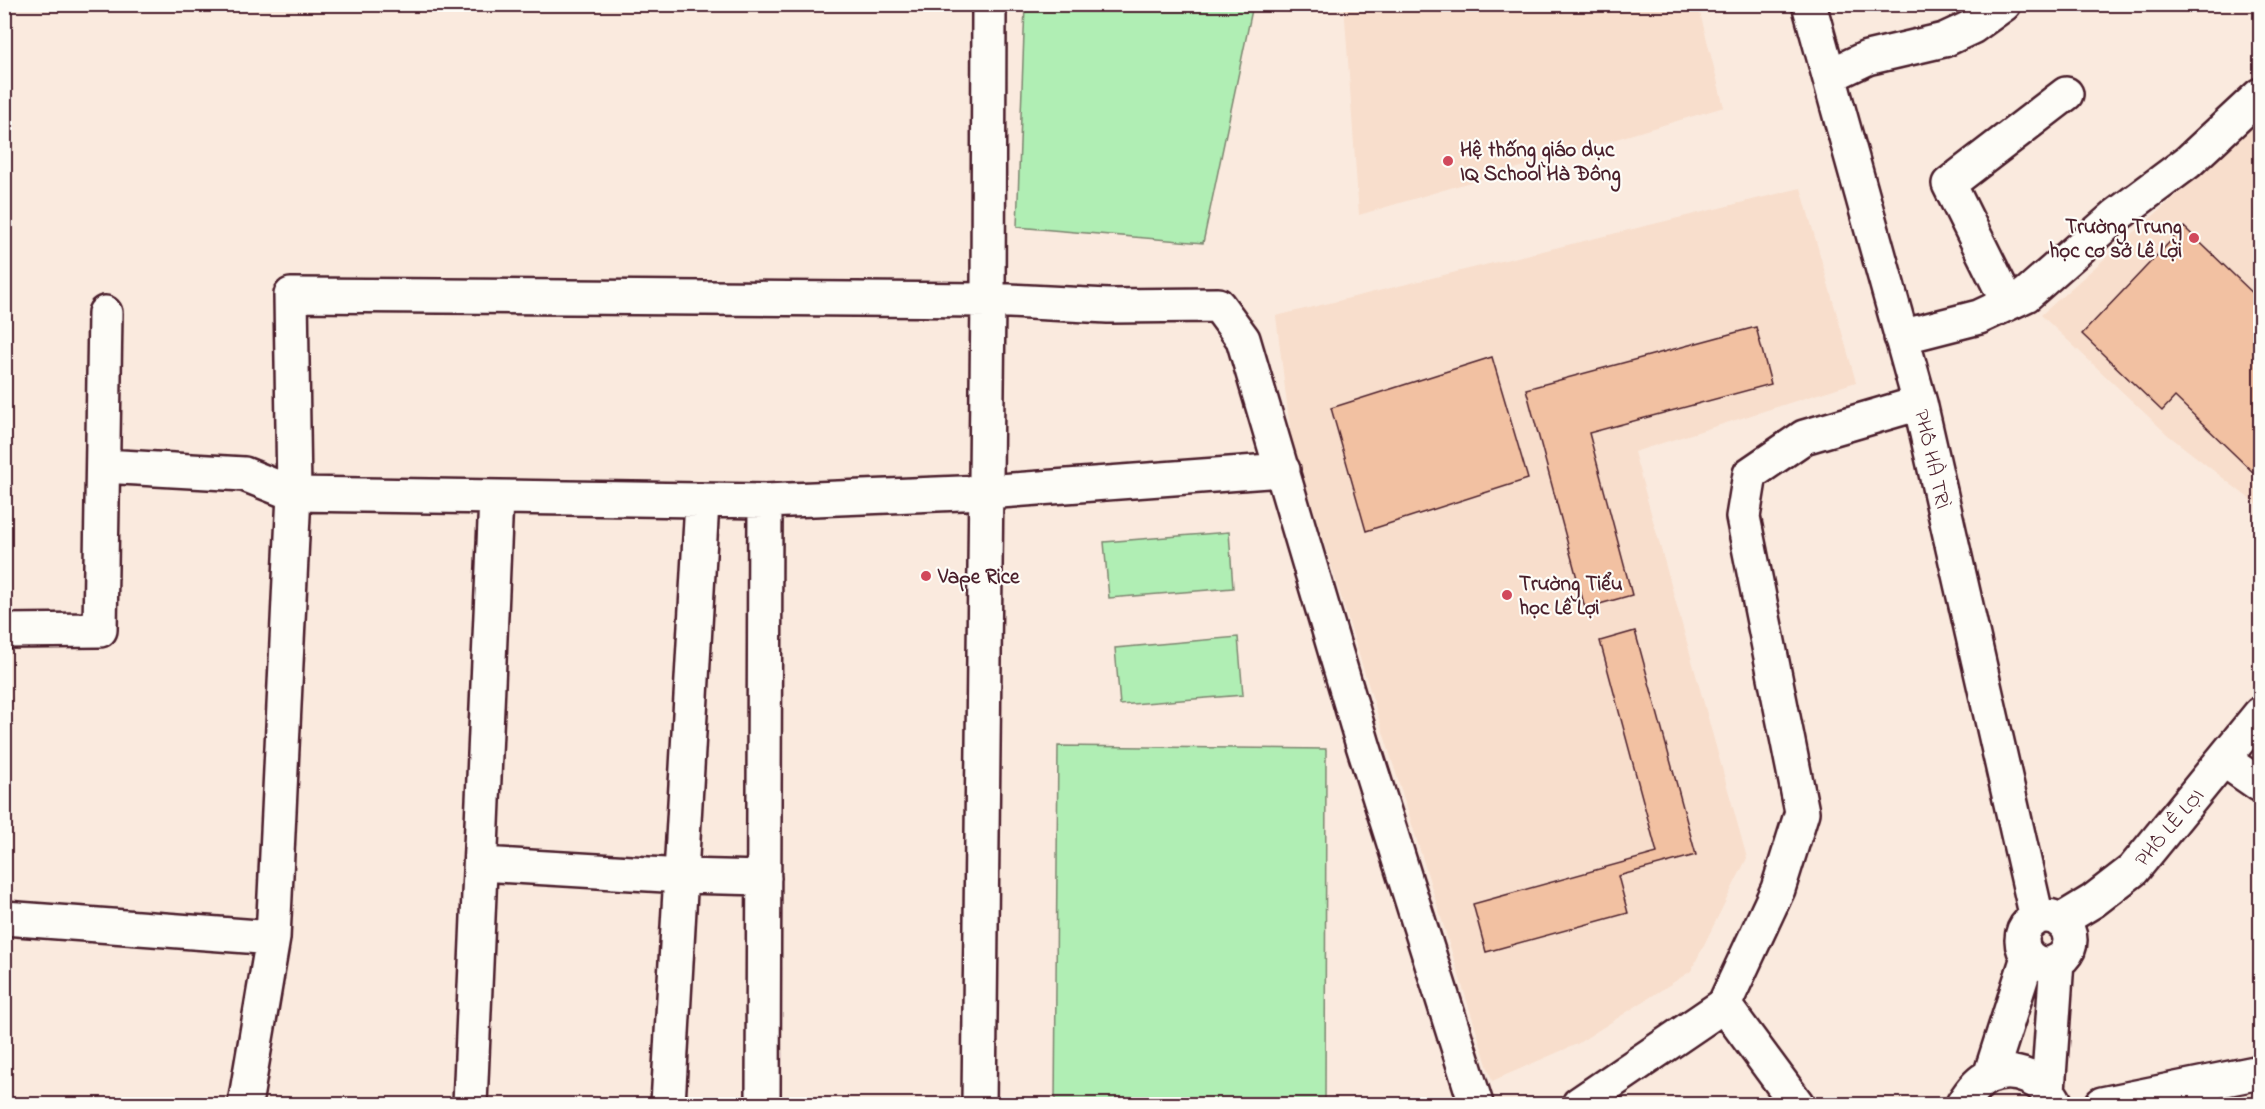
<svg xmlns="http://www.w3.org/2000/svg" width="2265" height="1109" viewBox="0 0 2265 1109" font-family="'Indie Flower',sans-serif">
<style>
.built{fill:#f8decc}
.green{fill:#b0eeb4;stroke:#7d8670;stroke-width:1.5}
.building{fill:#f2c1a2;stroke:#4a1f2b;stroke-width:1.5}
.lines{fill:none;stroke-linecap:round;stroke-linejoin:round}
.minor-casing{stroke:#4a1f2b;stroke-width:38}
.minor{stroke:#fdfcf7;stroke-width:33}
.poi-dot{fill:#d1495b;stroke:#fdfcf7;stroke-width:2}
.labels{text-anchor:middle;stroke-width:4.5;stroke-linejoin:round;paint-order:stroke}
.poi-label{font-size:21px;font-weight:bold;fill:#4a1f2b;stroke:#fdfcf7;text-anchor:start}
.street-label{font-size:21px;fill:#4a1f2b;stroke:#fdfcf7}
</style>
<rect width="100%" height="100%" fill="#faeade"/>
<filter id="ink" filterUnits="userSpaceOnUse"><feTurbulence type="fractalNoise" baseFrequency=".0167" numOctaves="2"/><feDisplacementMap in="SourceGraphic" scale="12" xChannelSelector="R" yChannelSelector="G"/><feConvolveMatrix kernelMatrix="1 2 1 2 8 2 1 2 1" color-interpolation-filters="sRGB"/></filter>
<g filter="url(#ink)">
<path class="built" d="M1344,5H1698L1724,107L1359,215Z
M2260,116V507L2168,435L2041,315L2215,161Z
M1801,188L1856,382L1634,452L1747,858L1691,971L1577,1044L1492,1081L1291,437L1276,316Z"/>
<path class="green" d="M1025,5H1253L1203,243L1017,227Z
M1229,532L1233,588L1109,598L1104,542Z
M1238,637L1243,695L1120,705L1115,648Z
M1058,746L1326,749L1325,1104H1055Z"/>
<path class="building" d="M2184,227L2260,300V479L2175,397L2162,411L2082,334Z
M1756,327L1771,384L1589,433L1632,595L1585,608L1526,389Z
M1492,357L1528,479L1366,531L1331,408Z
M1635,631L1696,855L1618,876L1628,913L1486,952L1473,904L1657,853L1600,641Z"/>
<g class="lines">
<defs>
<path id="minor" d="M1809,4L1920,403L2037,918
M1829,76L1867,58L1944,40L1972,27L2004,4
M2008,303L1949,184L2066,94
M1901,337L1979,317L2026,295L2117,215L2188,162L2260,95
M103,466L244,474L294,494L765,501L986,492L1283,470
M4,631L100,630L105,313
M2224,760L2260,785
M481,864L682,876L764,878
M2022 940a24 24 0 1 1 48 0a24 24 0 1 1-48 0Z
M4,918L273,938
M2060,921L2093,901L2133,870L2260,714
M1724,1005L1797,1104
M1990,1076L2028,957
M2048,1091L2057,961
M245,1104L273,938L294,494L291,295L988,300L1108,306L1218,305L1243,339L1363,745L1476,1104
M470,1104L496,498
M668,1104L702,502
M763,1104L765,501
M979,1104L988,300L989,4
M1579,1104L1724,1005L1778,889L1802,812L1743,517L1750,474L1804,437L1920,403
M1963,1104C1969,1094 1977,1082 1988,1077C2014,1065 2045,1080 2056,1104
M2102,1104L2260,1072"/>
</defs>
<use href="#minor" class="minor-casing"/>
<use href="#minor" class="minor"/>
</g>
</g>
<g class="poi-dot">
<circle cx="1448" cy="161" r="6"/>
<circle cx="2194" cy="238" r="6"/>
<circle cx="926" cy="576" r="6"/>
<circle cx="1507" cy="595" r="6"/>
</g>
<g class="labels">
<g class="poi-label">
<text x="1460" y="156">Hệ thống giáo dục<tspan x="1460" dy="24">IQ School Hà Đông</tspan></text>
<text x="2182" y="233" text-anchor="end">Trường Trung<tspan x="2182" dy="24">học cơ sở Lê Lợi</tspan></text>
<text x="938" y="583">Vape Rice</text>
<text x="1519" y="590">Trường Tiểu<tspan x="1519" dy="24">học Lê Lợi</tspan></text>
</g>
<g class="street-label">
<text transform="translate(1933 459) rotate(77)" y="7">PHỐ HÀ TRÌ</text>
<text transform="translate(2169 827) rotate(-50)" y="7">PHỐ LÊ LỢI</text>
</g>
</g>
<rect width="2265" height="1109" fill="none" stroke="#fdfcf7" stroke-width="24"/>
<rect x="12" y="12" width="2241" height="1085" fill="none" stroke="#4a1f2b" stroke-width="2" filter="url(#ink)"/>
</svg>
